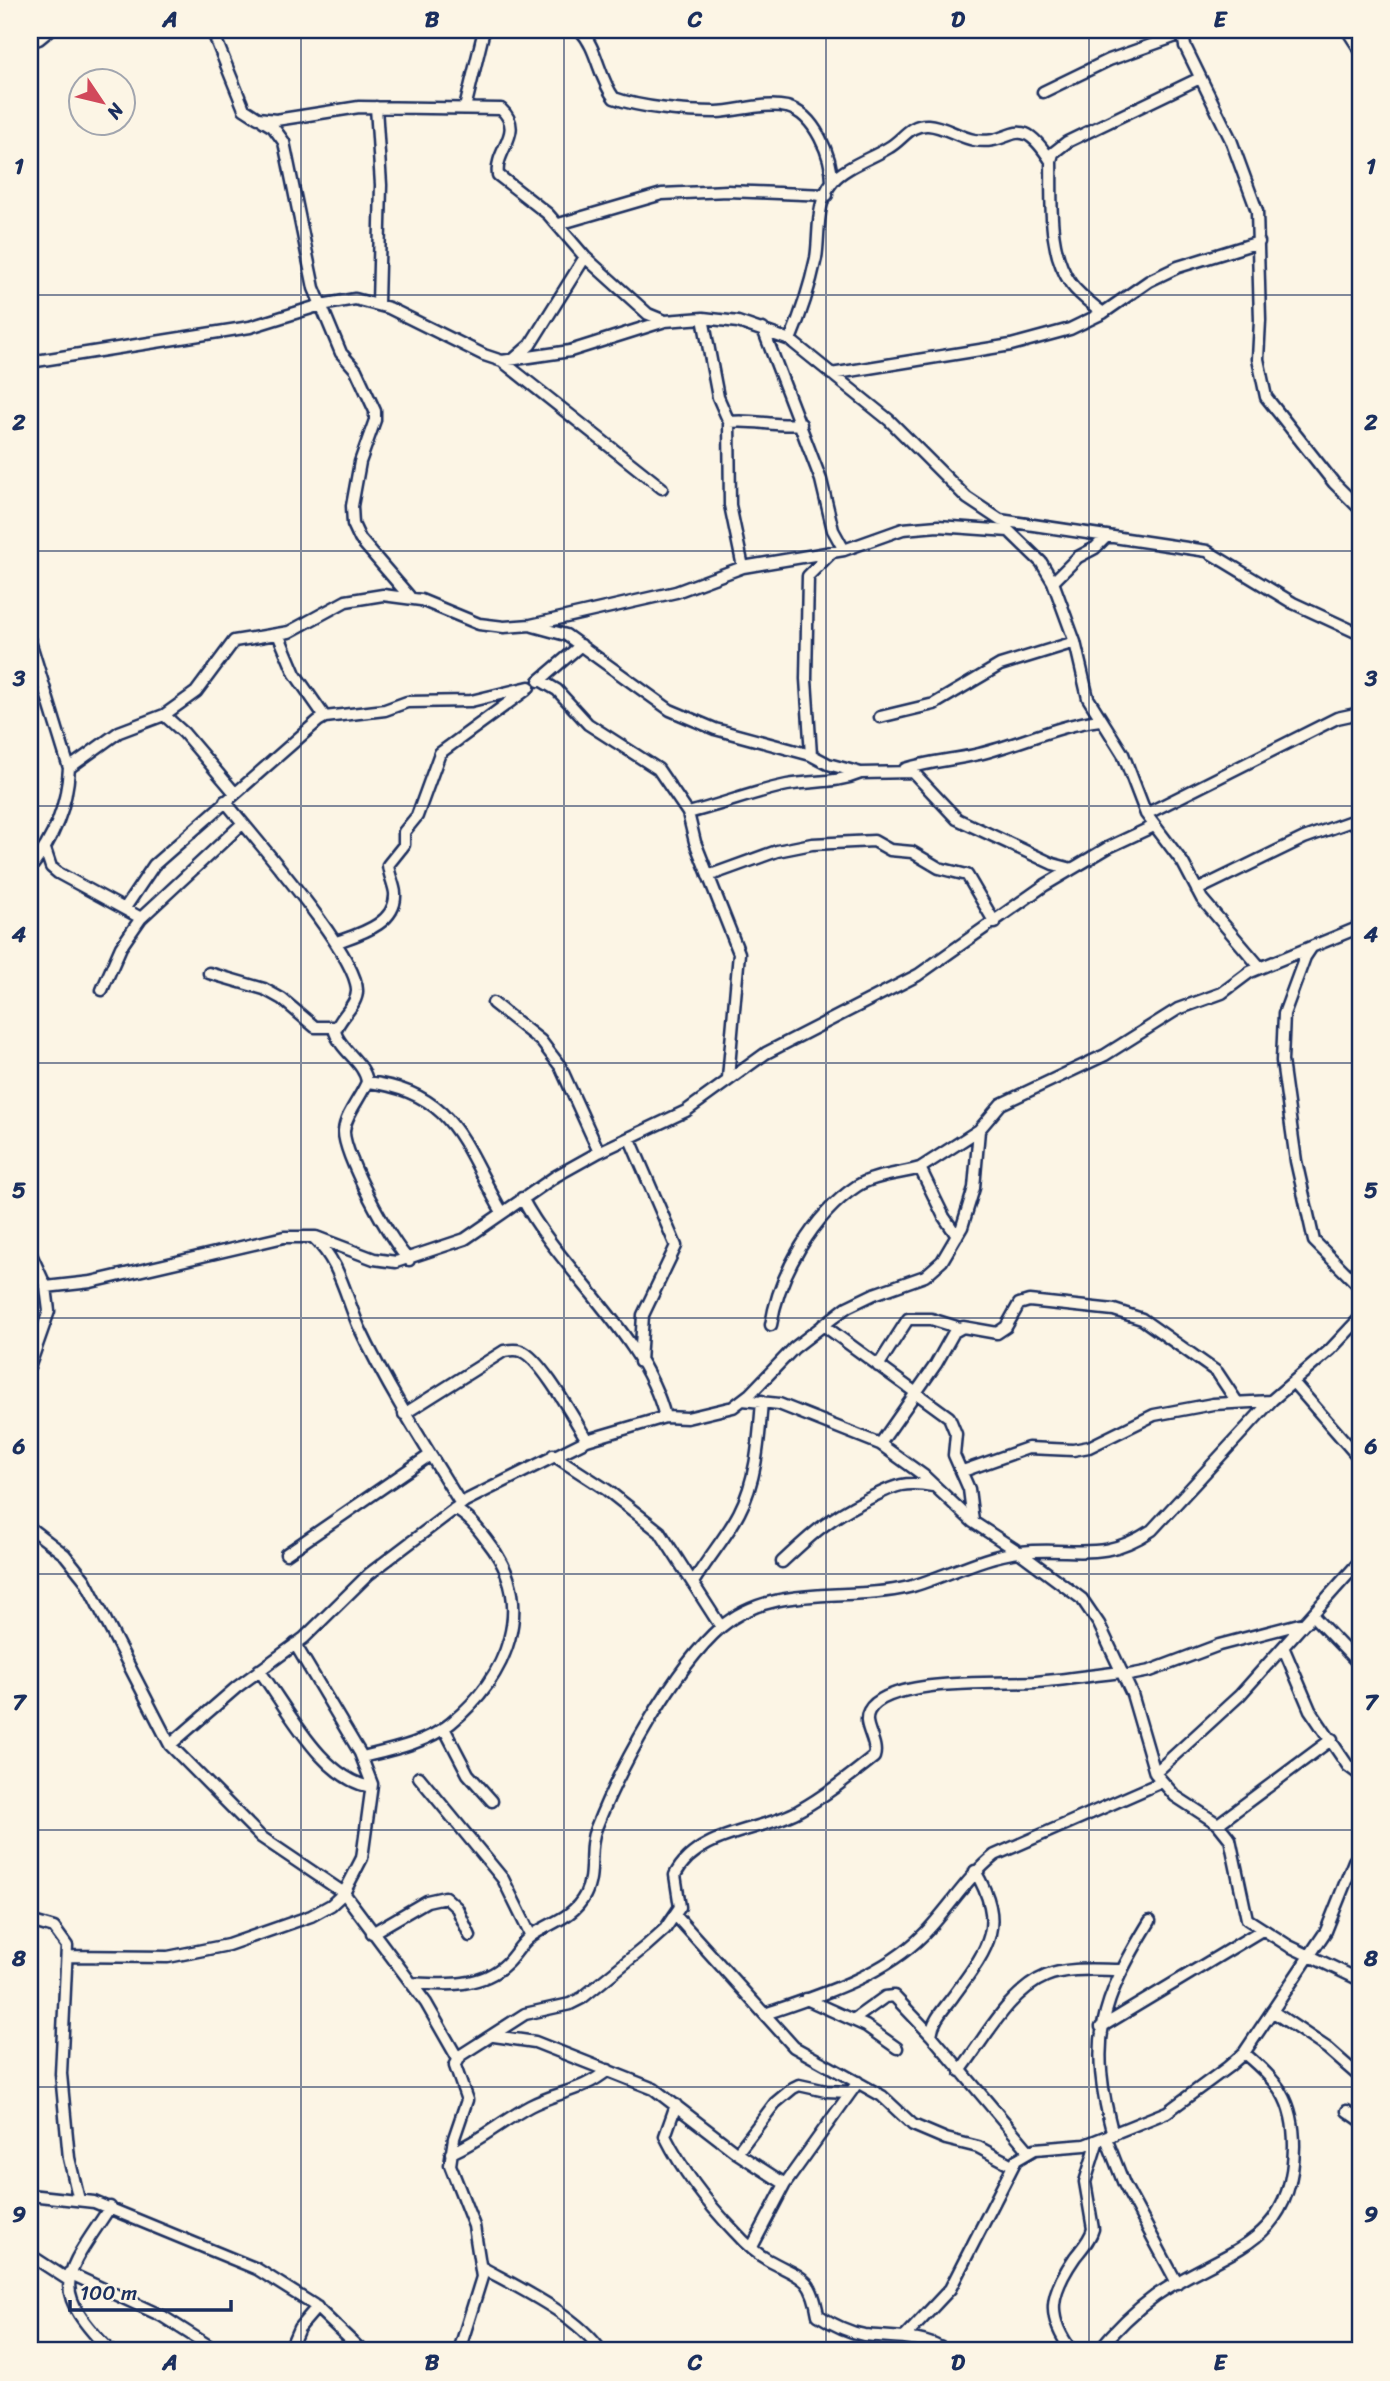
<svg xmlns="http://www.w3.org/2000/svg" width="1390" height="2381" viewBox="0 0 1390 2381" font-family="Sriracha,sans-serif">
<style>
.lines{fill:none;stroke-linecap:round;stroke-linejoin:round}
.minor-casing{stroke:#1b2f5e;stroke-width:15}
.minor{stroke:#fcf5e5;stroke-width:10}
.grid{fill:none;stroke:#1b2f5e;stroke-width:2;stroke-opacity:0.55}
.neatline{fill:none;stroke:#1b2f5e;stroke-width:2.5}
.grid-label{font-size:23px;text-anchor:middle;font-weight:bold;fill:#1b2f5e}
</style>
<rect width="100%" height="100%" fill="#fcf5e5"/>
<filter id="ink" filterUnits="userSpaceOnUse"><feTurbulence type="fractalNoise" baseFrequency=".0143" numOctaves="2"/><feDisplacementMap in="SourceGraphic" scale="14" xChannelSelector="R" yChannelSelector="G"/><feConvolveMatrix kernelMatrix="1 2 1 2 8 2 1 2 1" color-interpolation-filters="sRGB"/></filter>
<g filter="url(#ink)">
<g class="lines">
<defs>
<path id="minor" d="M212,30L244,109L258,118L276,120L359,107L501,109C526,132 494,150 498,175L548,214L585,257L648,314L665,321
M580,30C598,49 598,77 614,98C641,108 688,112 716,112C739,111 764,102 787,107C815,114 832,157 832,182
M1182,30L1185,46L1231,140L1257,211L1260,320L1258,359L1266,397L1334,483L1360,509
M1347,30L1360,50
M30,42L39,39L50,30
M1043,92L1109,60L1182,34
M376,107L381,185L378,304
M465,108L484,30
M263,121L273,127L284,142L314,288L341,353L356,370L375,411V420L360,462L352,506L353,524L360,539L409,596
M559,224L662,194L727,191L827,195
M1103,313C1092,304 1079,295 1071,284C1047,250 1052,201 1051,161L1053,153L1067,142L1200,78
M703,318L718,397L729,422L730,505L743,567
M763,329L821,480L833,530L844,550
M790,340C801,314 810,286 816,258C820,234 815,202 833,181C845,167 872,158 888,148C903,140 909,124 928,125C944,126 958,137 974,140C1014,147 1017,108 1051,161
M514,359L530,345L585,257
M502,361L662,488
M30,362L250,327L321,305L355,299L389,308L484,355L502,361L570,351L665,321L703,318L738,322L790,340L889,420L967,498L1000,520L1207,551L1293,603L1360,634
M831,374L1011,345L1070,329L1103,313L1149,281L1178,267L1259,242
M729,422C754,419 776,427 801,424
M1006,528L1041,562L1053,582L1075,642L1088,698L1123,754L1146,814L1183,863L1202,899L1260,967
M1053,582L1078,557L1095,548L1106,537
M533,626L566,635L670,710L715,729L811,755L828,764L861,773L913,772L957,819L1053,864L1072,869
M278,634L295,674L325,717
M30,641L69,768C67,807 54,838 30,869
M540,680L557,690L588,724L658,769L688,813L695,842L739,953L728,1078
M539,681L581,645
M164,715L184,733L234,792
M880,717L934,704L1000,665L1075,642
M811,755L806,679L808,576L830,554
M69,768L119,732L164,715L196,692L234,641L289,632L346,601L383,595L421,600L479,624L504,627L531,625L676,592L743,567L844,550L903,529L938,526L1009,531
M905,769C930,761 954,760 979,754C1020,744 1058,725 1100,720
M225,801C252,836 356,952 357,990C358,1005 339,1017 335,1032C341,1051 365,1063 367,1082C361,1097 345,1115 344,1131C343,1154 391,1243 409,1260
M688,813C721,805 753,792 787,785C813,780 835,784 861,773
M1146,814L1337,718L1360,713
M45,849L51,867L58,873L141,918
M708,876L777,851L812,844L874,841L890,850L912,852L939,868L967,875L995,923
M1197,890L1304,838L1360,818
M125,908L154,865L318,721L325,717L385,710L407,702L471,701L529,687
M337,942C359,934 397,924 395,893C394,884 389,875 388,865L404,845V832L417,816L440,753L526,690
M1311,948L1305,957L1284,1014L1282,1061L1296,1161L1314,1241L1360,1287
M209,973L264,989L282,999L315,1027H336
M102,990L121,947L141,918L242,824
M493,1003L541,1041L560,1066L599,1152
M367,1082C456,1092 463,1146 502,1212
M630,1139L676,1246L643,1315L640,1362
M920,1168L979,1130
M522,1198C560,1271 645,1335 665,1417
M313,1237C340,1262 345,1295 359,1327C388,1389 425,1446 461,1504
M30,1252L46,1287L49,1311L30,1365
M46,1287L91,1282L284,1237H316L374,1259L396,1262L465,1239L556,1176L599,1152L686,1111L766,1053L918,975L1045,885L1109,847L1154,826
M771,1325C779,1274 813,1215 857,1186C874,1175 901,1174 920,1168L944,1217L957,1236
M823,1325L949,1417L956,1434L954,1455L969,1489L973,1521
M878,1366L908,1319H931L960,1328
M1293,1382L1360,1459
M743,1400L779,1404L880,1444L923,1475L973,1522L1019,1552L1082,1599L1099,1624L1132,1694L1155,1773L1175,1796L1218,1824L1230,1839L1247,1919L1289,1946L1360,1980
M404,1414L504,1351C510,1350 515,1349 521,1351C541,1358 575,1421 587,1440
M880,1444L936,1364L954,1332L963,1327L997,1333L1006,1327L1019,1304L1029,1301L1114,1310L1142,1319L1217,1372L1237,1402
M553,1455L607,1490L660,1532L721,1627
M963,1471L1028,1448L1073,1450L1089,1447L1154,1415L1213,1404L1271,1401
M30,1528L65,1555L85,1580L170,1745L261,1837L344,1893L426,2003L458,2059
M286,1554L430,1455
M782,1562C813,1533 828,1519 866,1500C893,1487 901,1480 933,1486
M694,1581C708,1558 727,1536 739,1513C757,1479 759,1438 762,1401
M1313,1616L1360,1665
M1284,1649L1310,1710L1348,1766L1360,1775
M259,1670C288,1709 322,1779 371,1787
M1124,1676L1150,1671L1219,1645L1307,1622
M444,1728L468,1774L492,1801
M170,1745L237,1687L304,1638L369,1574L465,1501L587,1440L665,1417L687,1418L733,1407L750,1394L794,1348L847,1307L874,1294L925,1276L942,1261L962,1227L974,1188L979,1130L1001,1104L1105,1055L1178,1009L1222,993L1250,972L1360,927
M362,1757C391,1750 427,1743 451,1723C507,1677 538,1605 488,1542C478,1529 469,1516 454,1509
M1155,1773L1240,1695L1360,1561
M419,1777L503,1879L531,1936
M1218,1824L1332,1739
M975,1871C1008,1927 987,1950 952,1998C943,2010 933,2020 931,2035L1029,2151
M676,1916L794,2047L882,2096L913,2125L946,2139L978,2147L1012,2165
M30,1921L54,1928L67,1946L61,2074L69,2158L79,2200
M372,1933L427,1901L445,1897L457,1908L470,1936
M67,1956L168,1957L228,1945L311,1916L331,1905L344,1893L362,1858L372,1784L360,1753L295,1644
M412,1983C444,1985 482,1988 507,1963C515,1955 522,1942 531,1936C551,1922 573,1918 585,1895C596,1873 587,1849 596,1828C619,1769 673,1669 721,1627C773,1582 848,1602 909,1587C946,1577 981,1556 1020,1552C1074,1546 1101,1564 1152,1530L1272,1400L1330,1350L1360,1318
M806,1999L866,2026L897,2048
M1272,2011L1327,2048L1360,2077
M765,2014C818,1996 883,1976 923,1935C949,1909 966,1878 995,1855L1162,1782
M853,2020L885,1997L894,1996L931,2035
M1101,2027L1262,1930
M494,2036L535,2042L654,2089L737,2153L785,2184
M960,2071C984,2040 1009,1991 1046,1976C1068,1967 1097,1970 1120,1970
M676,2105L665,2136C683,2172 707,2203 735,2232C743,2241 757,2254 768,2260C800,2278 811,2274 818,2315C832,2324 847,2332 864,2335C892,2338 922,2335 946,2351
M1347,2111L1360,2120
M1113,2135C1088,2040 1100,2003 1150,1921
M1106,2138L1124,2184L1177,2283
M451,2153C480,2141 502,2121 530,2106C559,2091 581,2092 608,2070
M737,2153L775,2103L793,2088L799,2085L826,2091L851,2092
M30,2195L94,2202L257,2269L314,2305L362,2351
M110,2207C66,2275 46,2285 110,2351
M752,2247L785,2184L858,2082
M30,2255L67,2279
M481,2267C519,2288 577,2315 601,2351
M69,2273L162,2316L217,2351
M905,2337L950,2289L1016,2160L1035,2149L1085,2145L1167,2112L1228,2067L1244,2053L1326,1931L1354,1861L1360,1854
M289,2351L299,2328L317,2307
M459,2351L482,2277L474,2226L450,2165L454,2138L467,2100L455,2066L461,2055L525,2014L570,2004L582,1998L646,1946L665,1929L680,1907L675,1875C697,1831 761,1832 798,1811C825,1796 850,1776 874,1757C879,1742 861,1725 869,1711C887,1677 1002,1684 1036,1682C1065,1680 1093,1675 1122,1672
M1072,2351C1045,2316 1050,2293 1075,2257C1082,2248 1090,2240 1093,2229L1085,2182L1098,2140
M1098,2351C1115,2330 1133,2312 1155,2296C1222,2249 1293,2249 1294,2146C1294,2099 1278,2082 1244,2053"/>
</defs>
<use href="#minor" class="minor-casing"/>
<use href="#minor" class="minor"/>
</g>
</g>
<path class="grid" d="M301,30V2351M564,30V2351M826,30V2351M1089,30V2351M30,295H1360M30,551H1360M30,806H1360M30,1063H1360M30,1318H1360M30,1574H1360M30,1830H1360M30,2087H1360"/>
<rect width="1390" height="2381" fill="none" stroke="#fcf5e5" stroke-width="77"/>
<g transform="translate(102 102) rotate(125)"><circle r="33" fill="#fcf5e5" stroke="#a2a6af" stroke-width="2"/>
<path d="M0-5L12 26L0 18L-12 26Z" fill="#d1495b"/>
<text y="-10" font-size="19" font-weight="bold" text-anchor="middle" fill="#1b2f5e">N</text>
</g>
<path d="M70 2300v10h161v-10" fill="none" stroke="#1b2f5e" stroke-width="3.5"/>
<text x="80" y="2300" font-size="21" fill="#1b2f5e" stroke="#fcf5e5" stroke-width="5" paint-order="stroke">100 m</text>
<rect x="38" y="38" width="1314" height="2304" class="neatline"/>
<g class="grid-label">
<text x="170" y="27">A</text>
<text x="432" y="27">B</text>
<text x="695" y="27">C</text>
<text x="958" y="27">D</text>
<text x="1220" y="27">E</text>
<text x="19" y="174">1</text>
<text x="1371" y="174">1</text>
<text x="19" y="430">2</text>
<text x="1371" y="430">2</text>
<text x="19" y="686">3</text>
<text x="1371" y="686">3</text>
<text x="19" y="942">4</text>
<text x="1371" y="942">4</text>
<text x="19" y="1198">5</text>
<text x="1371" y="1198">5</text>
<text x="19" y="1454">6</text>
<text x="1371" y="1454">6</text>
<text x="19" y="1710">7</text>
<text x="1371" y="1710">7</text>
<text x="19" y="1966">8</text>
<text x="1371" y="1966">8</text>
<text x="19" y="2222">9</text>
<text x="1371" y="2222">9</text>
<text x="170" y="2370">A</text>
<text x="432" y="2370">B</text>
<text x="695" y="2370">C</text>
<text x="958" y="2370">D</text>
<text x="1220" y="2370">E</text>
</g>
</svg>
